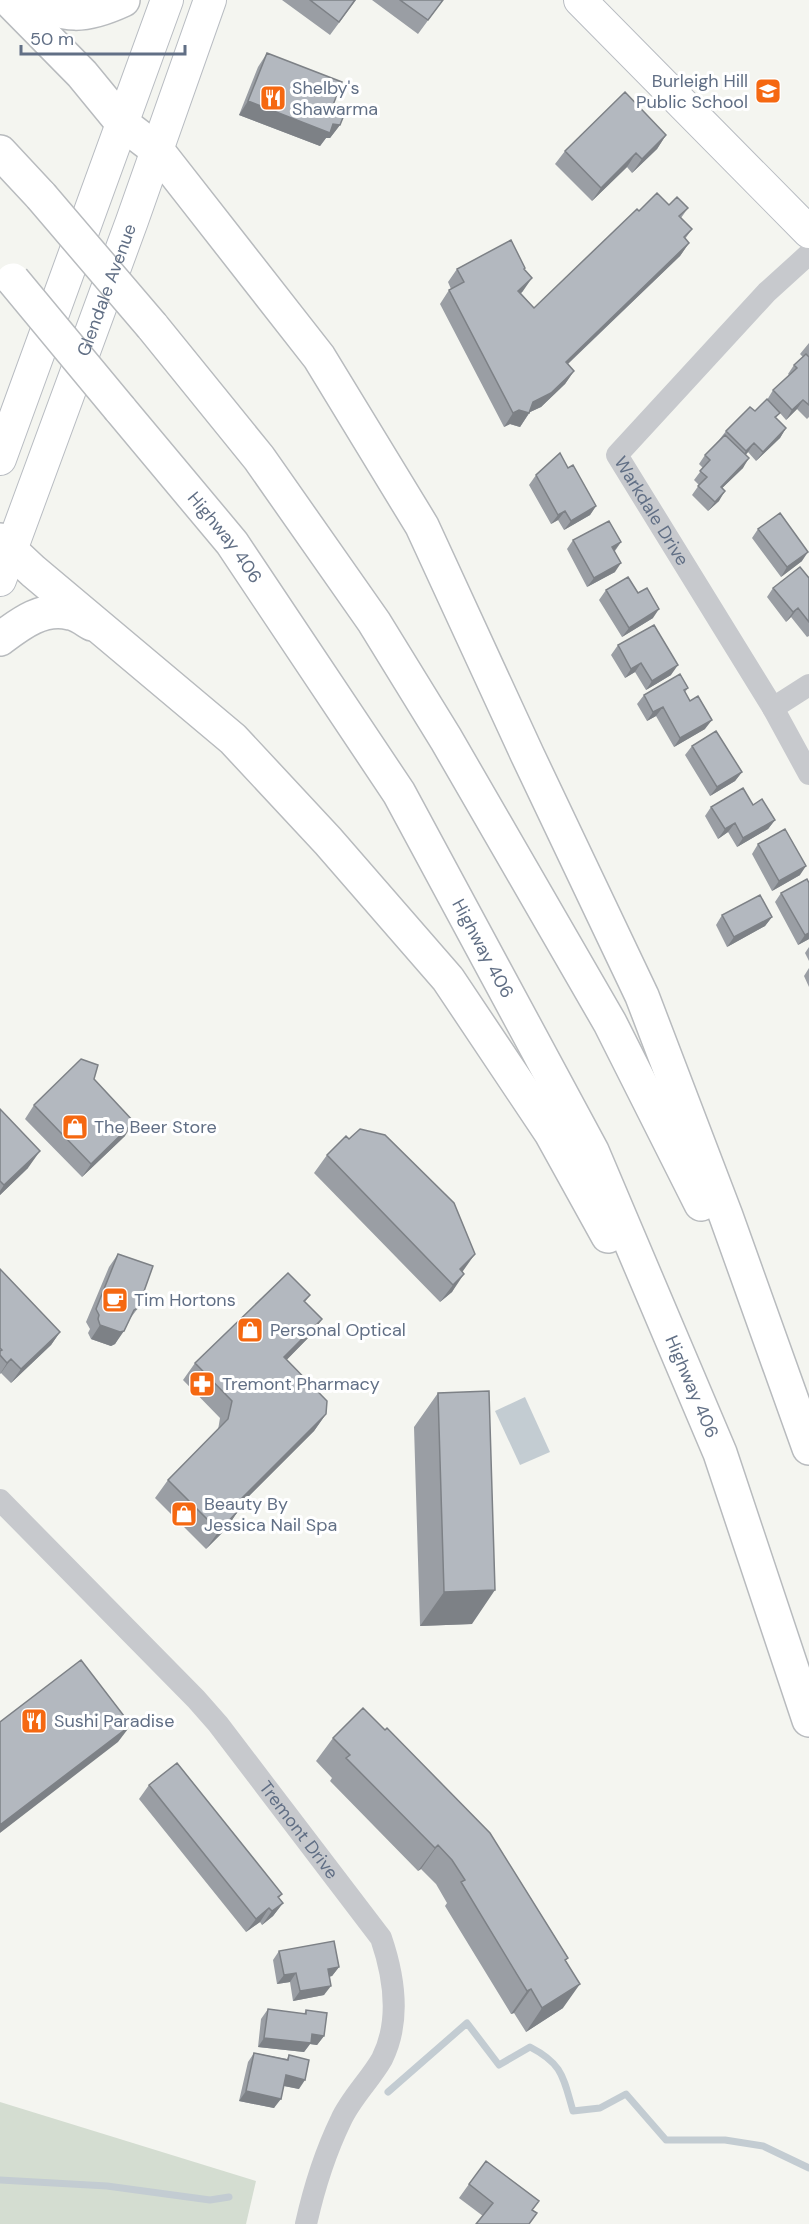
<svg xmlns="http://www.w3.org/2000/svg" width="809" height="2224" viewBox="0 0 809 2224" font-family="'DM Sans',sans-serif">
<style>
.green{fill:#d4ddd1}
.water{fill:#c3ccd2}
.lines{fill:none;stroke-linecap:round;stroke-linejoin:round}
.stream{stroke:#c3ccd2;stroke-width:7}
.secondary-casing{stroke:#b8bcc2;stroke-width:34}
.motorway-casing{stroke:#b8bbbe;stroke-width:36}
.minor{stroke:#c7c9cd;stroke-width:22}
.secondary{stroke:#fff;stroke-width:32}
.motorway{stroke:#fff;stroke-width:33}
.motorway-bridge-casing{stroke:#b8bbbe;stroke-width:36;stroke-linecap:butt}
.motorway-bridge{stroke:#fff;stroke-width:33}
.wall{fill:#9a9ea4}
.shaded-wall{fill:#7d8186}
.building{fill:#b3b8bf;stroke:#7d8186;stroke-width:1.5}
.labels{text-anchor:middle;stroke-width:6;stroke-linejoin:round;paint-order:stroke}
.poi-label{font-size:18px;fill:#616f85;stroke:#fff;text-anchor:start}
.street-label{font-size:18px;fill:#616f85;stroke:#fff}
</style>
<rect width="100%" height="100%" fill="#f4f5f0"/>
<path class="green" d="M0,2102L256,2181L246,2224H0Z"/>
<path class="water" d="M525,1397L550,1452L520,1465L495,1411Z"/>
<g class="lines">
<path class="stream" d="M388,2092L467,2023L499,2065L530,2047C563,2064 563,2077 573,2111L600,2108L626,2094L666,2140H725L763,2146L809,2168
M0,2180L107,2186L210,2200L229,2197"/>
<defs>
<g id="secondary">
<path d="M580,0L809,232"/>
<path d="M0,459L167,0"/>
<path id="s3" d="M0,580L132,221L210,0"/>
</g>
<g id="motorway">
<path d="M9,0L82,74L123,124L157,150L319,357L422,526L527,754L642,996L726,1216L809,1448"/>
<path d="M27,0C67,16 82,19 123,0"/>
<path d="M0,152L41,196"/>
<path d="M152,326L259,458L374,622L446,739L610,1023L701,1204"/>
<path id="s4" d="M120,409L232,543L399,793L592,1151L720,1453L809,1720"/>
<path d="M0,540L33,571L233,739L328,841L448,979L551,1133L608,1236"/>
<path d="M0,639C20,624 43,606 70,613C77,614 85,620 92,624"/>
</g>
</defs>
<use href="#secondary" class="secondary-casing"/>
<use href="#motorway" class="motorway-casing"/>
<g class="minor">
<path id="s1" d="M809,254L767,292L617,455L773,708L809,774"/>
<path d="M773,708L809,685"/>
<path id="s2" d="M0,1500L196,1699L218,1724L381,1938C394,1976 401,2021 382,2059C370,2080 351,2098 341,2120C325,2153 314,2188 306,2224"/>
</g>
<use href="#secondary" class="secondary"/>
<use href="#motorway" class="motorway"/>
<defs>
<path id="motorway-bridge" d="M41,196L152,326
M13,280L120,409"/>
</defs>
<use href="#motorway-bridge" class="motorway-bridge-casing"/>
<use href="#motorway-bridge" class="motorway-bridge"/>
</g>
<path class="wall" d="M282,0H356L330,35Z
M372,0H443L418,34Z
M267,53L333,105L340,125L330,138H326L320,146L239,115L258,67Z
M666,135L657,149L632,173L627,167L592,201L555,164L565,151Z
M669,205L688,208L681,218L692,229L685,239L689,243L680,256L568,364L574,371L565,384L541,407L530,412L520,427L510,424L504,427L440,304L449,290L451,289L448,282L457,269L524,270L523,291L521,293L534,308L639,211Z
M809,343V417L807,419L797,409L786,420L780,413L776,418L786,428L780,438L756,461L748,452L746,455L743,468L722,488L719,501L708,511L692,495L699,485L694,480L703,468L699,464L705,455L719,440L726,431L755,411L767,400L773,390L789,375L788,374L794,365L803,357L800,354Z
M568,468L596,506L590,515L564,530L558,520L551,524L529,485L536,475Z
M758,529L802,561L781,577L752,538Z
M573,540L621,542L615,551V572L587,587L567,549Z
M809,578V636L807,637L791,617L786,622L767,597L773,588Z
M606,590L653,618L622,637L599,600Z
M618,645L671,675L646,690L635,672L625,678L611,655Z
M688,688L685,692L705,729L674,747L656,716L647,721L637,704L644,695Z
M692,746L742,772L735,781L710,796L685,755Z
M753,805L775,820L768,829L737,847L728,832L718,839L705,816L711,807Z
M758,844L800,875L772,891L752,854Z
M781,893L809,939L798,945L775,902Z
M722,915L772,917L765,926L727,947L716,925Z
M809,947V961L805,953Z
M809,968V987L804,976Z
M34,1105L125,1136L82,1177L25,1119Z
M0,1109L28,1168L0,1195Z
M349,1139L462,1272L452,1292L440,1302L314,1173L327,1155Z
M118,1254L138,1308L129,1320L115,1344L111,1346L91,1339L88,1333L90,1329L86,1322L109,1267Z
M0,1269L60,1332L51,1345L11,1383L1,1373L0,1374Z
M310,1295L305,1302L322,1319L310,1336L286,1360L326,1414L314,1431L236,1509L238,1511L226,1529L206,1549L155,1498L168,1480L218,1430L220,1418L183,1380L195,1363Z
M438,1393L472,1624L420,1626L414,1427Z
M333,1738L568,1958L565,1961L563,2008L526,2032L514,2013L511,2014L445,1906L447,1903L436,1884L421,1869L418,1871L330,1781L332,1778L316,1761Z
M149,1785L282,1894L279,1898L283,1903L273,1916L262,1925L260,1922L246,1932L139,1799Z
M279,1951L339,1967L332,1976L329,1977L324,1995L293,2001L290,1982L277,1984L273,1960Z
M268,2009L304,2014L306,2010L324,2036L317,2045L310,2044L304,2052L258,2047L261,2019Z
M254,2053L287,2059L289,2055L299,2089L284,2086L274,2108L239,2101L248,2062Z
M469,2184L533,2210L483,2216L459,2198Z"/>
<path class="shaded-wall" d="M248,101L340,125L330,138H326L320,146L239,115Z
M666,135L657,149L632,173L642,159Z
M636,153L627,167L592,201L601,188Z
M689,243L680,256L556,375L566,362Z
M532,278L523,291L509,305L518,291Z
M574,371L565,384L541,407L528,413H529L520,427L510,424L504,427L513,413L533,402Z
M803,400L797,409L786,420L792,410Z
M786,428L780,438L756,461L763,452Z
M754,443L748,452L739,461L746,451Z
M749,458L743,468L714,496L721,487Z
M725,491L719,501L708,511L715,502Z
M596,506L590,515L564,530L571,521Z
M565,511L558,520L551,524L558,515Z
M621,542L614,551L612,547Z
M808,552L802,561L781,577L787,567Z
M621,563L615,572L587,587L594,578Z
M798,608L791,617L786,622L793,612Z
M659,609L653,618L622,637L629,628Z
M641,663L635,672L625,678L631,669Z
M678,665L671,675L646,690L652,681Z
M663,707L656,716L647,721L653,712Z
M712,720L705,729L674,747L680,738Z
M742,772L735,781L710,796L717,787Z
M775,820L768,829L737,847L743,838Z
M735,823L728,832L718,839L725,829Z
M806,866L800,875L772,891L779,881Z
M772,917L765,926L727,947L734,937Z
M809,933V939L798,945L805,935Z
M134,1122L125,1136L82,1177L91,1164Z
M40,1151L28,1168L0,1195V1191L4,1185Z
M475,1254L463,1271L451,1283L460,1269Z
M464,1274L452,1292L440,1302L453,1285Z
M322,1319L310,1336L272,1375L284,1357Z
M100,1325L124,1331L115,1344L111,1346L91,1339Z
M60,1332L51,1345L11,1383L21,1369Z
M11,1359L1,1373L0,1374L7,1363Z
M326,1414L314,1431L221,1524L234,1506Z
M238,1511L226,1529L206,1549L219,1531Z
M495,1590L472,1624L420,1626L444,1592Z
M131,1725L118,1742L0,1833V1825Z
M438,1845L421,1869L418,1871L435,1848Z
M283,1903L273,1916L262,1925L272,1911Z
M269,1908L260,1922L246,1932L256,1919Z
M339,1967L332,1976L321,1978L328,1969Z
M296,1973L290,1982L277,1984L284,1975Z
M580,1984L563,2008L526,2032L542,2008Z
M331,1986L324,1995L293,2001L300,1991Z
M531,1989L514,2013L511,2014L527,1991Z
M312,2034L324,2036L317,2045L310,2044L304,2052L258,2047L264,2038Z
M286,2075L305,2080L299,2089L279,2085Z
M246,2091L281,2099L274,2108L239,2101Z"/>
<path class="building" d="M310,0H355L339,22Z
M400,0H443L428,20Z
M267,53L342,82L333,105L346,110L340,125L333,124L330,133L248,101Z
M625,92L666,135L642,159L636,153L601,188L565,151Z
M657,193L669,205L677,197L688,208L679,216L692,229L684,237L689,243L566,362L574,371L551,393L533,402L529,413L519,410L513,413L449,290L464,282L457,269L511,240L525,268L524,269L532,278L518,291L534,308L637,209L639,211Z
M806,354L809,357V405L803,400L792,410L773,390L797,368L794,365Z
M767,399L780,413L775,417L786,428L763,452L754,443L746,451L726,431L750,407L755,411Z
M725,435L749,458L721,487L725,491L715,502L698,486L707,477L700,471L710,460L705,455Z
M560,453L568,468L573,465L596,506L571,521L565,511L558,515L536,475Z
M780,513L808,552L787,567L758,529Z
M609,521L621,542L612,547L621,563L594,578L573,540Z
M800,567L809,578V622L798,608L793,612L773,588Z
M628,577L638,593L647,588L659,609L629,628L606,590Z
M654,625L678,665L652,681L641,663L631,669L618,645Z
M680,674L688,688L684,690L690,701L698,696L712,720L680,738L663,707L653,712L644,695Z
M716,731L742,772L717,787L692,746Z
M743,788L753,805L762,799L775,820L743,838L735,823L725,829L711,807Z
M785,829L806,866L779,881L758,844Z
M807,879L809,883V933L805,935L781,893Z
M760,895L772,917L734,937L722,915Z
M81,1059L98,1065L94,1079L134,1122L91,1164L34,1105Z
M0,1109L40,1151L4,1185L0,1181Z
M360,1129L385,1135L454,1203L475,1254L460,1269L464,1274L453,1285L327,1155L346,1136L349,1139Z
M118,1254L153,1266L138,1308L134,1310L124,1331L120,1332L100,1325L98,1319L99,1315L96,1309Z
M0,1269L60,1332L21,1369L11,1359L7,1363L0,1355V1351L2,1350L0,1348Z
M288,1273L310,1295L304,1301L322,1319L284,1357L327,1401L326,1414L234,1506L238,1511L219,1531L168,1480L228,1419L232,1401L195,1363Z
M489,1391L495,1590L444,1592L438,1393Z
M81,1660L131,1725L0,1825V1722Z
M363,1708L385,1730L387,1728L490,1833L568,1958L565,1960L580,1984L542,2008L531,1989L527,1991L461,1882L465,1880L452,1860L438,1845L435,1848L346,1758L350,1755L333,1738Z
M177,1763L282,1894L278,1897L283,1903L272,1911L269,1908L256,1919L149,1785Z
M334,1941L339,1967L328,1969L331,1986L300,1991L296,1973L284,1975L279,1951Z
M268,2009L306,2014V2010L327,2013L324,2036L312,2034L311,2043L264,2038Z
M254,2053L288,2060L289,2055L309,2060L305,2080L286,2075L281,2099L246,2091Z
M486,2161L539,2201L532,2210L537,2213L529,2224H476L493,2203L469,2184Z"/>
<defs>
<symbol id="school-square" viewBox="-11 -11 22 22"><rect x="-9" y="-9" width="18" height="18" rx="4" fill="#f56811" stroke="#fff"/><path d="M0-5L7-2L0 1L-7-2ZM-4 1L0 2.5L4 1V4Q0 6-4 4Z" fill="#fff"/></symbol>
<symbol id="restaurant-square" viewBox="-11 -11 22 22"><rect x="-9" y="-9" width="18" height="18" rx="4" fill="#f56811" stroke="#fff"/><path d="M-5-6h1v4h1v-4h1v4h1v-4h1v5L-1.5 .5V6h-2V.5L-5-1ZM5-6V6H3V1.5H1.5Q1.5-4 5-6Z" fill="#fff"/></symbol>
<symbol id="shop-square" viewBox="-11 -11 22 22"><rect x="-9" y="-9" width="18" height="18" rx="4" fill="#f56811" stroke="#fff"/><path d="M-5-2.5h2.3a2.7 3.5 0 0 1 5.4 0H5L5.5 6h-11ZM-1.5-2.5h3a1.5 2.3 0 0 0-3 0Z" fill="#fff"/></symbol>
<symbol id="cafe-square" viewBox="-11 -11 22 22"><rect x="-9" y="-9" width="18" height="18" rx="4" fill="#f56811" stroke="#fff"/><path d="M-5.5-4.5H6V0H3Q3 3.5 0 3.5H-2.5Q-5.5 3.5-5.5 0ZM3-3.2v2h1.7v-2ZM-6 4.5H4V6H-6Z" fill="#fff"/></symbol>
<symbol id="pharmacy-square" viewBox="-11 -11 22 22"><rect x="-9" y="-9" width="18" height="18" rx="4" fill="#f56811" stroke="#fff"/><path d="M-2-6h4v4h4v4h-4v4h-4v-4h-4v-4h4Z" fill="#fff"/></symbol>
</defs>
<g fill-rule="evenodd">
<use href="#school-square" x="753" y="76" width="30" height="30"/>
<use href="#restaurant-square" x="258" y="83" width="30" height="30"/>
<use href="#shop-square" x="60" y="1112" width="30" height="30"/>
<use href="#cafe-square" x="100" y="1285" width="30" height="30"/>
<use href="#shop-square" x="235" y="1315" width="30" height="30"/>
<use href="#pharmacy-square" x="187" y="1369" width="30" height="30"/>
<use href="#shop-square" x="169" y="1499" width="30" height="30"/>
<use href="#restaurant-square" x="19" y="1706" width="30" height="30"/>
</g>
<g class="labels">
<g class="poi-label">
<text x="748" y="87" text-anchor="end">Burleigh Hill<tspan x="748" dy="21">Public School</tspan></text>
<text x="292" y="94">Shelby's<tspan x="292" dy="21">Shawarma</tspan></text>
<text x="94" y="1133">The Beer Store</text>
<text x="134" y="1306">Tim Hortons</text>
<text x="270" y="1336">Personal Optical</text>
<text x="222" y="1390">Tremont Pharmacy</text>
<text x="204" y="1510">Beauty By<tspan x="204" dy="21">Jessica Nail Spa</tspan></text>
<text x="54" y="1727">Sushi Paradise</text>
</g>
<g class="street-label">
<text dy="6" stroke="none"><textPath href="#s3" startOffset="309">Glendale Avenue</textPath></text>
<text dy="6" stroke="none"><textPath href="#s1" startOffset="344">Warkdale Drive</textPath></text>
<text dy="6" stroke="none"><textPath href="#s4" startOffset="166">Highway 406</textPath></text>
<text dy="6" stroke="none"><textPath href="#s4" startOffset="652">Highway 406</textPath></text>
<text dy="6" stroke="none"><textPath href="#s4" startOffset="1138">Highway 406</textPath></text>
<text dy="6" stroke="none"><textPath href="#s2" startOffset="446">Tremont Drive</textPath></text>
</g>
</g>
<path d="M21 45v9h164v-9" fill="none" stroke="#616f85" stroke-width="3"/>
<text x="30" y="45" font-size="18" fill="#616f85" stroke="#ffffff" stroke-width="4.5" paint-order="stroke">50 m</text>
</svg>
